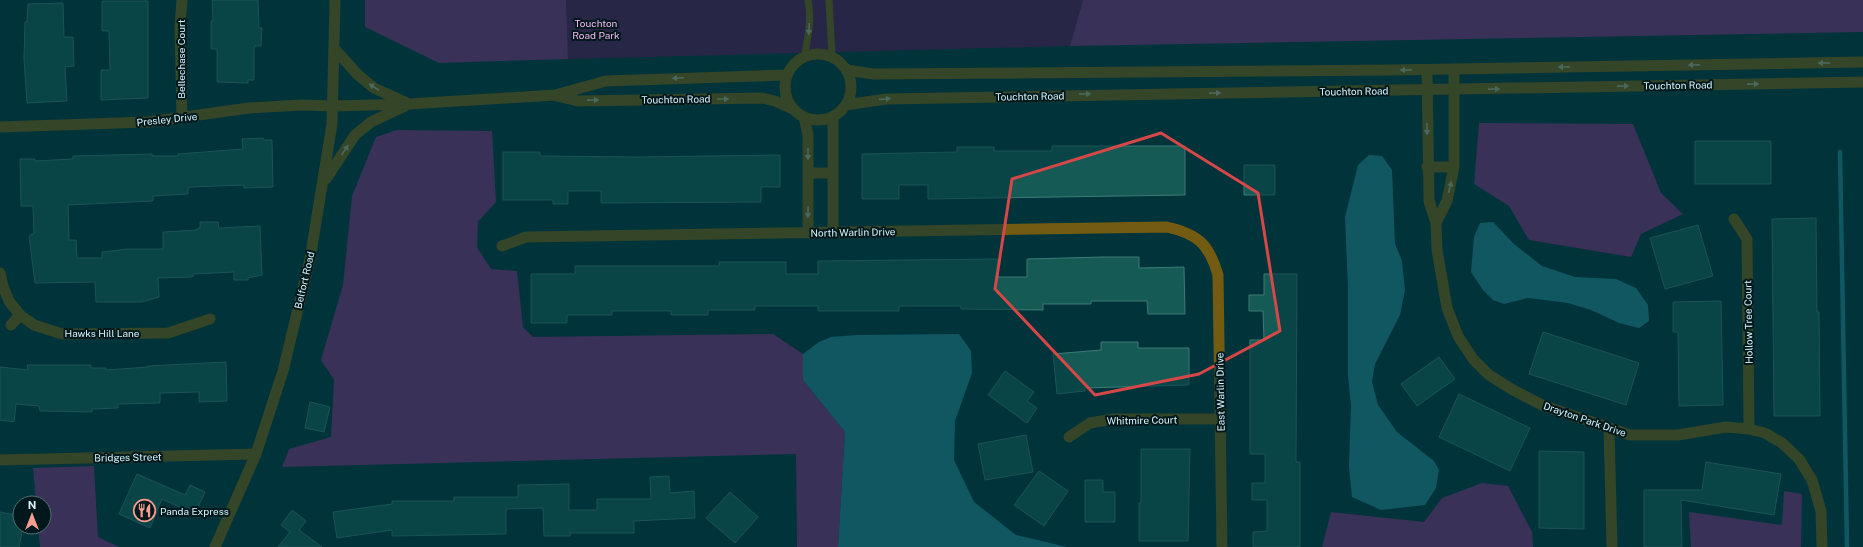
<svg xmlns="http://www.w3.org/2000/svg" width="1863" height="547" viewBox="0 0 1863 547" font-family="'Public Sans',sans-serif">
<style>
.green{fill:#581756}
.forest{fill:#7e307b}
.water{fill:#258391}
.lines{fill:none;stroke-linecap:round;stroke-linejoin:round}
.stream{stroke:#258391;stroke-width:4.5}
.building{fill:#165a56;stroke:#3c7b77}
.service{stroke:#735c12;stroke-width:7}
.minor{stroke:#735c12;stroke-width:11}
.tertiary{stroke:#735c12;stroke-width:11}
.oneway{fill:#a6a987}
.marked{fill:none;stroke:#d64748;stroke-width:3;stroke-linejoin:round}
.labels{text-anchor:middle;stroke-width:4;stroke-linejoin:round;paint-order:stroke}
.park-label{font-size:10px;fill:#f8b9f3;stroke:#00181c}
.street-label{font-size:10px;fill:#d8f6fc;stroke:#00181c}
.poi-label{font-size:10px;fill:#d8f6fc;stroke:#00181c;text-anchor:start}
</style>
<rect width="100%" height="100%" fill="#00333a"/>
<path class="green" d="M566,0H1083L1070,46L568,59Z"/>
<path class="forest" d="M365,0H566L568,59L439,63L365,27Z
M1083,0H1863V32L1070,46Z
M1479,123L1633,124L1661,193L1683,214L1641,234L1631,257L1529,240L1509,206L1474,184Z
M397,130L492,131L496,202L478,222L477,247L491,269L517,271L523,327L533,337L773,334L803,354V380L845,432L838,547H797L796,454L282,467L289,449L331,437L334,380L321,360L343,285L352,196L376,137Z
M94,466L98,537L119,547H40L38,527H44V503H36L33,468Z
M1482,483L1508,486L1532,532L1533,547H1322L1331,512L1424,522L1442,498Z
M1784,491L1802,494L1801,547H1691L1689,512L1782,525Z"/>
<path class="water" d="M1369,155L1382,156L1392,170L1395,244L1402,261L1405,290L1400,315L1375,364L1372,382L1378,405L1397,432L1434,461L1439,470L1436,488L1425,505L1381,510L1352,497L1349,467L1351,405L1348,376V288L1345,217L1358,165Z
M1493,222L1514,244L1542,266L1575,277L1616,279L1636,288L1648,305L1649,321L1639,328L1619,323L1591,310L1568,303L1528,298L1504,304L1493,300L1483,290L1471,272L1474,237L1480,223Z
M959,334L971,351L972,373L955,421L954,460L974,502L1016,535L1067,547H838L845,432L803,380V354L819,342L831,337L857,335Z"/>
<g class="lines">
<path class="stream" d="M1840,152L1847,547"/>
</g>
<path class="building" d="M212,0H258L259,28H262L261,46H255L254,49V80H248V83L217,82V49H211V21H213Z
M102,1H148V98L101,100V70H110L109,31H102Z
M63,3L64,37H73L74,66L65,67L67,101L27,103L24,59L25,22H27L28,4Z
M263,138L264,140H272L273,187L244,188V185L190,187L188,188V194L153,196V201L68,205L69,240H76L77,258H102V252L128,249H163V232L197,230V229L200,228V222H218L219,228L260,226L262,275L248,278V280H234V272L193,274V277L158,278L159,297L142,302H96L95,282L35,283L29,236L34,233L33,206H21L20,159H35V161L73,159V156L152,154V156H178V154L243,149L242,139Z
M1695,141H1771V184H1695Z
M1052,146H1185V195L928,199V185H899V199H862V154L957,152V147H994V151H1052Z
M503,152H540V156L638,157L780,155V187H761V202L601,203V191H568V204H553V200H503Z
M1244,165H1275V195H1244Z
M1816,218L1817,312H1819L1820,416H1774L1772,219Z
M1698,225L1713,276L1665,289L1650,238Z
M1103,257H1139V268L1184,267L1185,314H1148L1147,301H1091V304H1043V310L961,309V306H899V311H818V306H755V310H708V315H671V311H612V315H567V323H531V274H575V266H719V262H786V274H818V261L998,259V277H1027V259Z
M1264,274H1297L1296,462H1300V547H1253V532L1267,531V500H1252V483H1265V454H1250V340H1264L1263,311H1249V295H1264Z
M1721,301L1723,405L1679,406L1678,332H1673V302Z
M1543,332L1639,363L1626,405L1529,374Z
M1101,342H1138V348H1189V385L1085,388V391L1057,394L1053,354L1101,350Z
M1439,357L1455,379L1417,406L1401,384Z
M226,362L227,401L199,402V392L160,393V403L118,404V408L92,409V412L40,411L39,406L16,404L14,422L0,420V367L28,370L27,365H91V368H106V370L148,367V366Z
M1005,371L1034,392L1027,401L1037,408L1027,423L988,395Z
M1459,394L1530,428L1510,471L1439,437Z
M310,402L330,407L324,432L305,428Z
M1026,435L1033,472L985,480L978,444Z
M1141,449H1190L1188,541H1139V503H1141Z
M1539,451L1584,452V529L1539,528Z
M1706,462L1781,474L1774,515L1681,500L1682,547H1644V490H1702Z
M1039,471L1068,491L1044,526L1014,505Z
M137,474L185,495L190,485L205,492L195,514L162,499L150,528L119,514Z
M669,476L670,493L694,491L695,518L634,521V533H570V536H544L543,508L506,509V534L392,536V530L337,538L333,512L392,504V501H454V497H518V485L569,484V510H597V499H651L650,477Z
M1085,480H1103V492H1115V522H1085Z
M730,492L758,517L735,543L706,518Z
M292,510L306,521L299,530L322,547H278L290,532L281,525Z
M0,512L20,516V527H23L19,547H0Z"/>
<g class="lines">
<path class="service" d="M829,0L832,57
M804,57C808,38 812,20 808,0"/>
<path class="minor" d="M1427,70L1429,201L1436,223L1437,250L1447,308L1458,336L1473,359L1489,375L1513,390L1542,405L1630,435H1678L1726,427L1749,429L1765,433L1782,443L1799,459L1812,480L1821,511L1822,547
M804,117L808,135V233
M182,118L180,26L182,0
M0,127L148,122L249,108L302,105L333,106
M1427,167H1454
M808,173H833
M1734,219L1747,239L1749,429
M1436,223L1447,201L1454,167V69
M833,232V116
M502,246L526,237L1167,227C1198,234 1209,244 1218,275L1222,547
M0,273L3,286L9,301L20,315L34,325L62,334L168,333L210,319
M11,325L20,315
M1609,428L1612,547
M1069,437L1090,423L1113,419H1220
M0,460L256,454"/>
<path class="tertiary" d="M334,48L357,74L374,88L407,103
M785 87a33 33 0 1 1 66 0a33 33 0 1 1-66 0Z
M847,70L873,74L1393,70L1863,62
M557,96L578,101L762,98L775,101L795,110
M846,105L886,99L1863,82
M333,106L409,104L555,95L606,81L787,75
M326,179L355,135L371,122L405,106
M215,547L256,454L283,371L310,259L332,124L335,0"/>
</g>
<defs><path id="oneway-solid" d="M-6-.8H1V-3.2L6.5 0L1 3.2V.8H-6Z"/></defs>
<g class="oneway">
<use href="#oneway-solid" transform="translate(809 29) rotate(93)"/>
<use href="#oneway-solid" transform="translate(1824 63) rotate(179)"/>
<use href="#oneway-solid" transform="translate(1694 65) rotate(179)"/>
<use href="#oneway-solid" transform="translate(1564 67) rotate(179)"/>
<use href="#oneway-solid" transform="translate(1406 70) rotate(179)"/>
<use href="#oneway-solid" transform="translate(678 78) rotate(178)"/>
<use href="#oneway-solid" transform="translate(1753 84) rotate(-1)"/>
<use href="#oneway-solid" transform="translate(1623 86) rotate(-1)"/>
<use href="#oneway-solid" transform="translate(374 87) rotate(-147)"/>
<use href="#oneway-solid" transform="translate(1494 89) rotate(-1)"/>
<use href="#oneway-solid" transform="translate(1215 93) rotate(-1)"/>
<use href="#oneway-solid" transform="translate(1085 94) rotate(-1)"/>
<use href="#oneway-solid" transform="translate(723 99)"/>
<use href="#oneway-solid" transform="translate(885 99) rotate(-4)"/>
<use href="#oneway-solid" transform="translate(593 100) rotate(-1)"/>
<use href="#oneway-solid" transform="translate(1427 129) rotate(90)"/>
<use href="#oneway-solid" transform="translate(345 150) rotate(-56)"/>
<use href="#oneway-solid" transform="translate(808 154) rotate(90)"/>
<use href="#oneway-solid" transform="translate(1450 187) rotate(-76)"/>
<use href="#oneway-solid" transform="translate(808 212) rotate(91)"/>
</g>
<path d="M0 0H1863V547H0ZM1161,133L1258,193L1280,331L1199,374L1095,395L995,289L1012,179Z" fill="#00333a" fill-opacity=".55" fill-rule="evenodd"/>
<path class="marked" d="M1161,133L1258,193L1280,331L1199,374L1095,395L995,289L1012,179Z"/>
<defs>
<symbol id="restaurant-ring" viewBox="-11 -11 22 22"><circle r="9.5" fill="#00181c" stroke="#f59d8f" stroke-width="1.5"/><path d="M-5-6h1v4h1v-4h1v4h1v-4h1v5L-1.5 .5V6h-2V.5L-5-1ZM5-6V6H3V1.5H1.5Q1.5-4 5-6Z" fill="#f59d8f"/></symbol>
</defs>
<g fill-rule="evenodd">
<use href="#restaurant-ring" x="132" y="498" width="25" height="25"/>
</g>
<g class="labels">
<g class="park-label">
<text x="596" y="27">Touchton<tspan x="596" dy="12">Road Park</tspan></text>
</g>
<g class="street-label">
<text transform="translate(181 59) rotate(-90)" y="4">Bellechase Court</text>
<text transform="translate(1678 85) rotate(-1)" y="4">Touchton Road</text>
<text transform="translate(1354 91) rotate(-1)" y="4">Touchton Road</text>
<text transform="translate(1030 96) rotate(-1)" y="4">Touchton Road</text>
<text transform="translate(676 99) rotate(-1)" y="4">Touchton Road</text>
<text transform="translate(167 119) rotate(-6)" y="4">Presley Drive</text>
<text transform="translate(853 232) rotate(-1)" y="4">North Warlin Drive</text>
<text transform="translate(304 280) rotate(-77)" y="4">Belfort Road</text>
<text transform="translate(1748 322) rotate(-91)" y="4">Hollow Tree Court</text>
<text x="102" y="337">Hawks Hill Lane</text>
<text transform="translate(1220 392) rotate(-91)" y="4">East Warlin Drive</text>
<text transform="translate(1585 419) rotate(19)" y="4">Drayton Park Drive</text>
<text transform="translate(1142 420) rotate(-1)" y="4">Whitmire Court</text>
<text transform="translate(128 457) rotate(-1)" y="4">Bridges Street</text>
</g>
<g class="poi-label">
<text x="160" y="515">Panda Express</text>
</g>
</g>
<g transform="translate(32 515)"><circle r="19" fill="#00181c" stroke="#567176"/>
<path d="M0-3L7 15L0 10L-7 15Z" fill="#f59d8f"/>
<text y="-6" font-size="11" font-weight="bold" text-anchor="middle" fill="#d8f6fc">N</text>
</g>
</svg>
